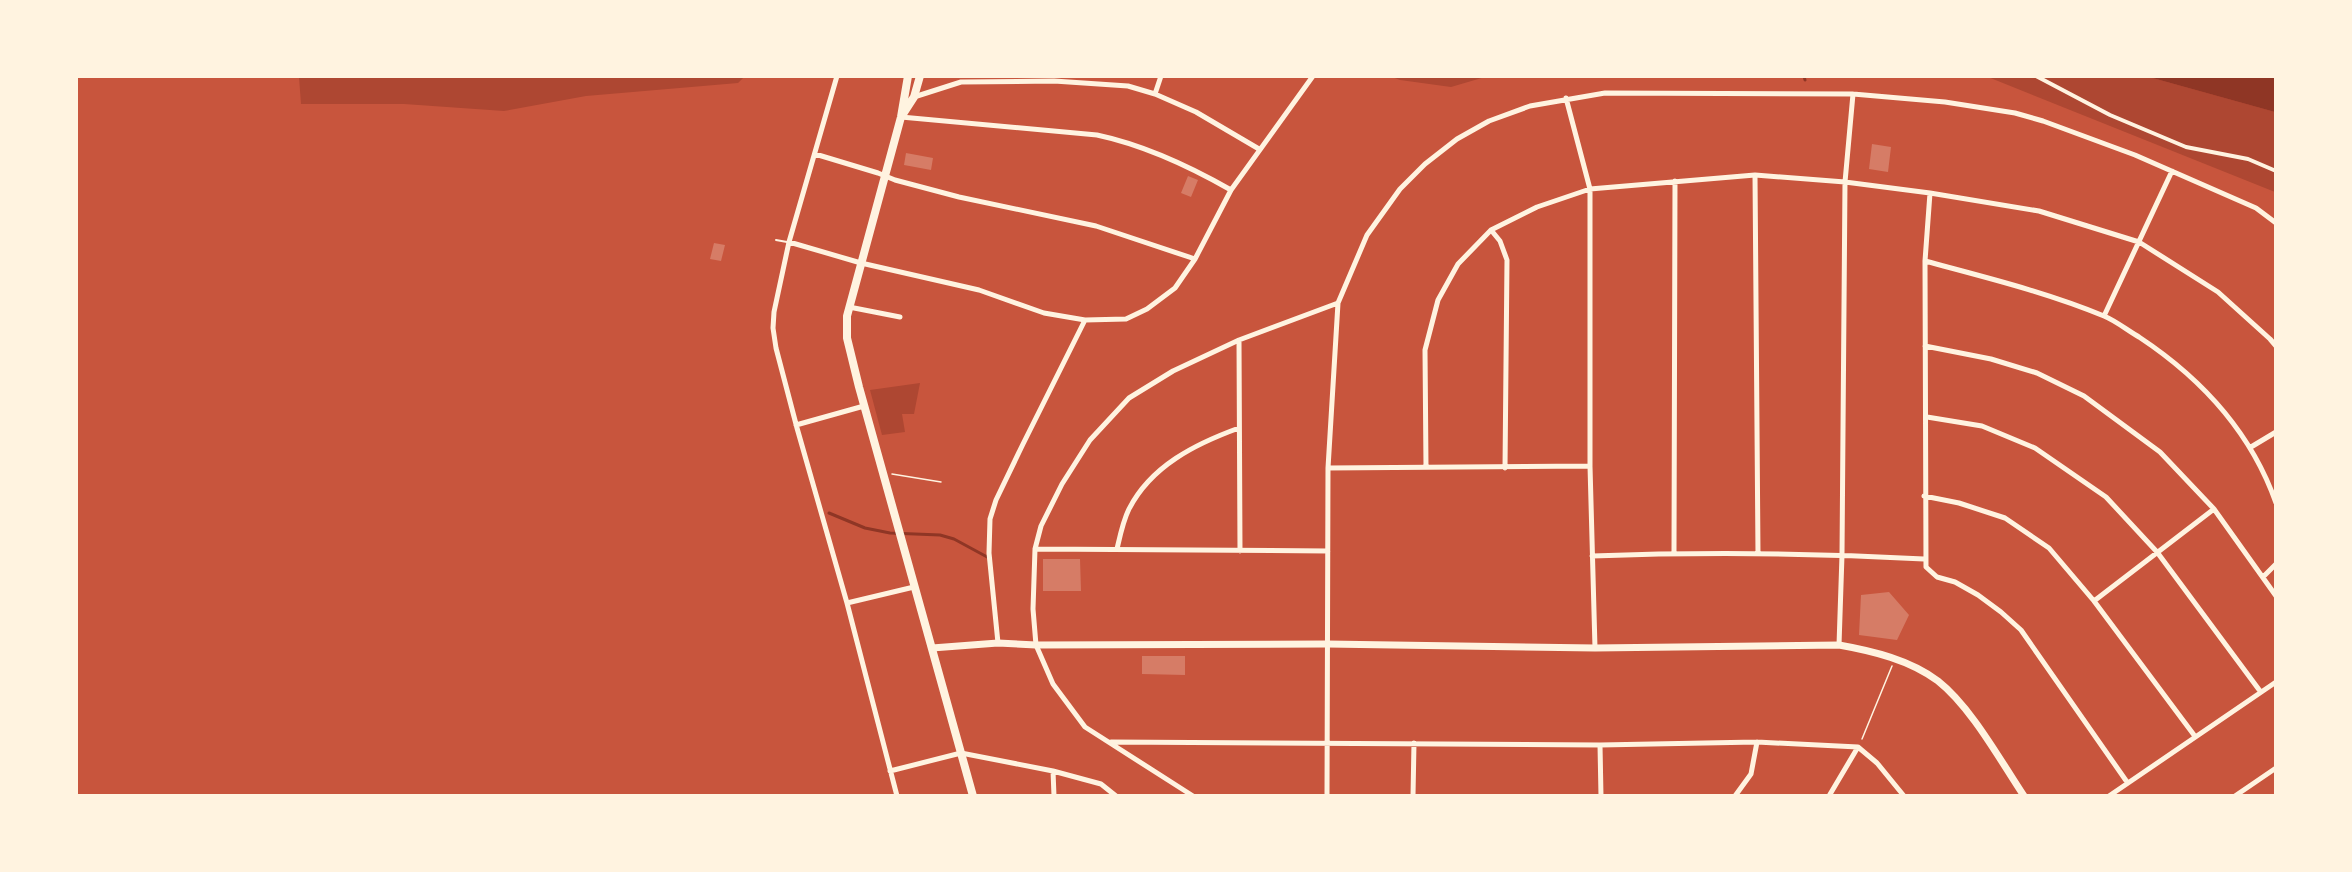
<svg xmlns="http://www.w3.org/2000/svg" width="2352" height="872" viewBox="0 0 2352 872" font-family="'Source Sans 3',sans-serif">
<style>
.green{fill:#ae4732}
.water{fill:#8f3625}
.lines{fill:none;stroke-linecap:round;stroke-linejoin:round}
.stream{stroke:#8f3625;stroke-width:3}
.building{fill:#d67c66}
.path{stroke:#fff3e0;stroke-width:1.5}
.service{stroke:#fff3e0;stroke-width:2}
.pedestrian{stroke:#fff3e0;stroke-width:4}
.minor{stroke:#fff3e0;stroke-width:5}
.tertiary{stroke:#fff3e0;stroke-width:7}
.primary{stroke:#fff3e0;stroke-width:8}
</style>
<rect width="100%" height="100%" fill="#c8553d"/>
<path class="green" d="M299,77V76L744,77L738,83L586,96L504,111L404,104H301Z
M1392,77H1485L1451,87L1400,80Z
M1988,77H2149L2275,112V192Z
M920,383L914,414H902L905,432L882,435L870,390Z"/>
<path class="water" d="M2149,77H2275V112Z"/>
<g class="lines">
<path class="stream" d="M1804,76L1805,80
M829,513L865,528L890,533L940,535L954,539L989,558"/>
</g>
<path class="building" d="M1872,144L1891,147L1888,172L1869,169Z
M906,153L933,158L931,170L904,165Z
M1188,176L1198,180L1191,197L1181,193Z
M714,243L725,245L721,261L710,259Z
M1043,559H1080L1081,591H1043Z
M1889,592L1909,615L1897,640L1859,635L1861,595Z
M1142,656H1185V675L1142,674Z"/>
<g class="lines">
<path class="path" d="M892,474L941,482
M1862,739L1892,666"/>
<path class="service" d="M776,240L787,242"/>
<path class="pedestrian" d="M2036,76L2110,115L2186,147L2248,159L2276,171"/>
<path class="minor" d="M837,76L789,242L774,312L773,328L776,348L797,428L847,603L897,796
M1155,94L1161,76
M914,97L961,82L1054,81L1128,86L1155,94L1196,112L1259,149
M1566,98L1590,189V466L1595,648
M901,117L1097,135C1144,145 1189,166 1231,190
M815,154L878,173L895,180L959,197L1096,226L1195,259
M1755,175L1758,554
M1930,193L1925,261L1926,567L1937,577L1955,582L1978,595L2001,612L2021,630L2127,782
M1491,230L1500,241L1507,260L1505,468
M789,242L861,263L979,290L1044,313L1085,320L1126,319L1147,309L1175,288L1195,259L1231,190L1313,76
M1925,261C1984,277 2046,292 2104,316C2116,321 2127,330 2139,337C2201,378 2251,432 2276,503
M849,307L900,317
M2104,316L2172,171
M1239,340L1240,551
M1925,346L1991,359L2037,373L2084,396L2160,452L2214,509L2276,596
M1927,417L1982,426L2035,448L2106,497L2157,552L2260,691
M796,425L864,406
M2251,447L2276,432
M1426,467L1425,350L1438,300L1458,264L1491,230L1537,207L1590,189L1755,175L1845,182L1930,193L2039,211L2139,242L2218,292L2270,339L2276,346
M1328,468L1590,466
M1924,496L1959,503L2005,518L2049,548L2094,601L2194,735
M1035,549L1328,551
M1117,549C1120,536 1123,521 1129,509C1151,466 1195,444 1239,428
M1674,553L1675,181
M1592,556C1703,552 1814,553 1924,559
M2263,577L2276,564
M2094,601L2214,509
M847,603L914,587
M998,643L989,553L990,519L996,500L1023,444L1085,320
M1839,645L1842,555L1845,182L1853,94
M1111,742L1600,745L1757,742L1858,747L1877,763L1904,796
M1600,745L1601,796
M890,771L961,753L1053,771L1101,784L1116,796
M1053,771L1054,796
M1193,796L1085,727L1053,684L1036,645L1033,609L1035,549L1041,526L1062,484L1090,440L1129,398L1173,371L1239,340L1338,303
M1327,796L1328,468L1338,303L1367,235L1400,189L1425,164L1457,139L1489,121L1530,106L1605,93L1853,94L1945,102L2015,113L2043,121L2135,155L2256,208L2276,223
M1413,796L1414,743
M1735,796L1751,774L1757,742
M1829,796L1858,747
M2109,796L2276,682
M2235,796L2276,768"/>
<path class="tertiary" d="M932,648L998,643L1036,645L1327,644L1595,648L1839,645C1873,651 1910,660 1938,681C1971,707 2000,760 2024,796"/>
<path class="primary" d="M908,76L901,117L847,316V338L859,387L973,796
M903,114L914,97L920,76"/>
</g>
<rect width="2352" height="872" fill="none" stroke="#fff3e0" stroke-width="156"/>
</svg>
